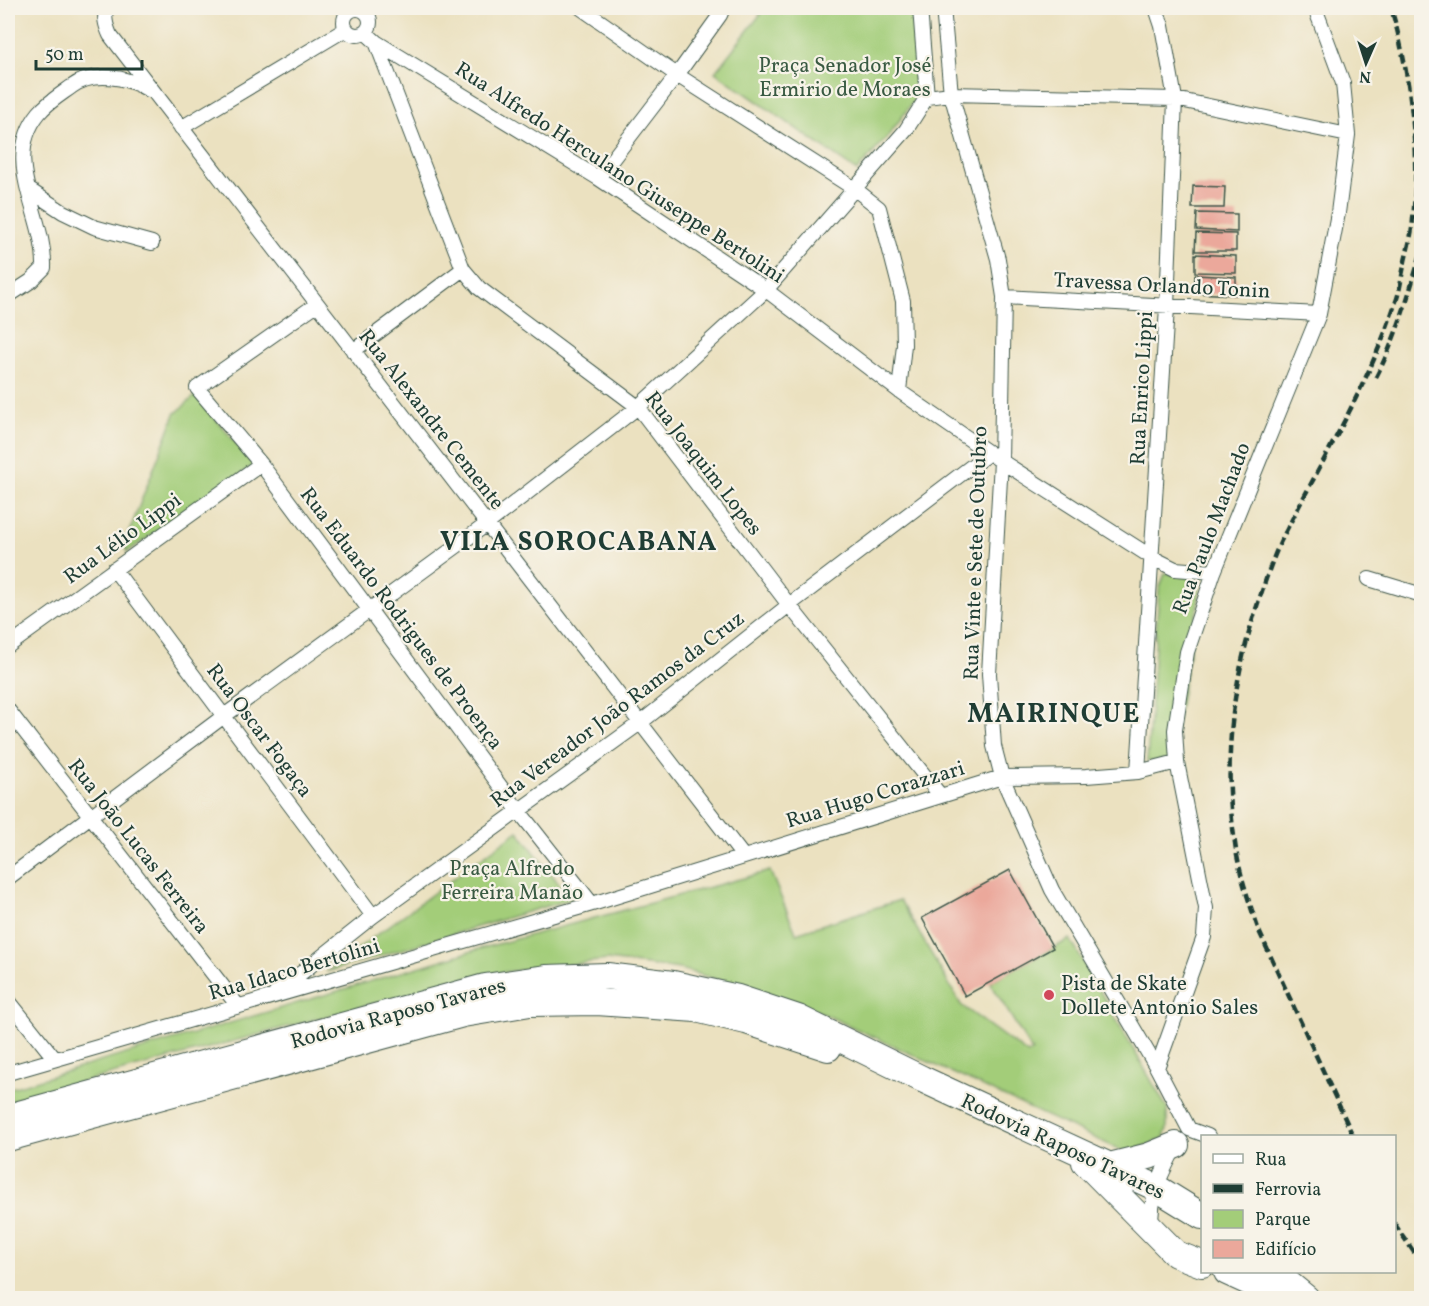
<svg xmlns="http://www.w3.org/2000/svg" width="1429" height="1306" viewBox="0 0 1429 1306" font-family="Vollkorn,serif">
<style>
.green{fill:#a3cd79;stroke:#618556;stroke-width:1.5}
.building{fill:#eba89b}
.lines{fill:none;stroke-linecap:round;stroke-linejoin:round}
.street-casing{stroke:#3e5649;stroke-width:16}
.highway-casing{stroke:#3e5649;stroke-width:28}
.street{stroke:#fff;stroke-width:14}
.highway{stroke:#fff;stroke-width:26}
.rail{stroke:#1f3d34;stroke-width:4.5;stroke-dasharray:9 4.5;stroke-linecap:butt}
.poi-dot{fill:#d1495b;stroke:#f7f3e8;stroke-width:2}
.labels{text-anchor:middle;stroke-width:4.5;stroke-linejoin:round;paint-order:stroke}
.park-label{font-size:21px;fill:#395a42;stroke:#f7f3e8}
.street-label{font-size:21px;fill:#1f3d34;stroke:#f7f3e8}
.poi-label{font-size:21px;fill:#1f3d34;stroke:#f7f3e8;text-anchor:start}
.district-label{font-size:27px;font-weight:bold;letter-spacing:1.5px;fill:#1f3d34;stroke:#f7f3e8}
</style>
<rect width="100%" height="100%" fill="#f7f3e8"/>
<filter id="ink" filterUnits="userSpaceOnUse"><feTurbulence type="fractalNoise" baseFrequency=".0167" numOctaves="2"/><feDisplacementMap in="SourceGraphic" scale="12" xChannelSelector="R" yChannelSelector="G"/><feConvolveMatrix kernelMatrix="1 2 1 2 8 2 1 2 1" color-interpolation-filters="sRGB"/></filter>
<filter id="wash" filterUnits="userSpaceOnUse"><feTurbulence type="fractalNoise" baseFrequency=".008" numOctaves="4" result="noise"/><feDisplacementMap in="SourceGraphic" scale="24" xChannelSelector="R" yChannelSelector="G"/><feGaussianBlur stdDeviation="1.35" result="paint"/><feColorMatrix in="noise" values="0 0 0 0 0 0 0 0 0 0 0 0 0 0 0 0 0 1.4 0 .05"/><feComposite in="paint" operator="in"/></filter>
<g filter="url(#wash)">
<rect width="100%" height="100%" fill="#ebe1c0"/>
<path class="green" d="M759,8H914L919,77L918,95L889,135L857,171L715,72L760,15Z
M196,395L254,465L127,552L124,545L175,414Z
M1165,573L1182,575L1199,581V598L1170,759L1147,762L1159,590Z
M518,831L571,899L326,972Z
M770,871L796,933L900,900L961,1005L1028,1054L1032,1051L990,982L1070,939L1167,1108V1129L1163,1139L1127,1153L800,1003L680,969L607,960L479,975L8,1102V1089L479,949Z"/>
<g id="blocks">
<path class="building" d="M1193,186L1225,187L1224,208H1192Z
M1197,213L1237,214V232L1196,230Z
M1196,233L1236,234V251H1195Z
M1195,254L1236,256V273L1195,272Z
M1195,275L1236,277V295L1194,293Z
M1010,870L1053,948L965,996L922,918Z"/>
</g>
</g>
<g filter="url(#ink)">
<use href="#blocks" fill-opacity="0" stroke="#3e5649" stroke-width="1.5"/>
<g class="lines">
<defs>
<path id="street" d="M107,8C103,17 106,26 110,35L743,856
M581,8L677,75L855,189L879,208L903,301L904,345L899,391
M920,8L927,97
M943,8L951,94L998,259L1004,297L1001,461L989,674L994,746L1002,777L1052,890L1157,1068L1189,1129L1208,1136
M344 22a13 13 0 1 1 26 0a13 13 0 1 1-26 0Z
M365,32L376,42L598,178L766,290L899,391L1001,461L1153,558L1175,569L1214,572
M376,42L463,269L479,288L638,407L789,605L940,795
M181,128L346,29
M598,178L677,75L720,15L723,8
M28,189L63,212L94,227L152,243
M8,296L31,281L44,268C46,216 0,161 39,113C47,103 60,95 71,87C93,70 127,77 149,90
M1004,297L1319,314
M317,304L197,388L261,464L518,810L592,904
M353,351L463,269
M114,569L373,916
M1369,579L1422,595
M8,646L261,464
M8,710L238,1006
M1138,772L1167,307L1175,99L1162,26L1156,8
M8,878L224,716L487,524L638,407L766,290L906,130L927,97L951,94L1175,99L1348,135
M276,993L373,916L640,723L789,605L989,453
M8,1000L55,1059
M1157,1068L1204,937L1206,908L1177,762L1175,730L1187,652L1214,572L1319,314L1338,213L1348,135L1343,83L1315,8
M8,1073L592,904L1002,777L1086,776L1138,772L1177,762
M1151,1228C1151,1191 1159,1179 1175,1147"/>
<path id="highway" d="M8,1117L485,987L546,978L607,976L673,984L738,998L798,1018L922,1079L1155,1187L1202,1216
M8,1138L463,1014L530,1003L597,1002L696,1009L746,1021L828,1048
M1085,1162L1176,1254L1202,1264
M1109,1166L1149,1156L1176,1145
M1227,1272L1284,1298
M1274,1272L1306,1298"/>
</defs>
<use href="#street" class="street-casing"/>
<use href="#highway" class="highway-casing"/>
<use href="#street" class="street"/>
<use href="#highway" class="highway"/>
<path class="rail" d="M1376,377C1397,337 1409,293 1422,250
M1353,1136L1259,931C1249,902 1239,873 1235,843C1222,758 1233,675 1261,594C1268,573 1275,551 1286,531C1324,457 1369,384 1395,304C1400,292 1401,279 1404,266C1407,251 1412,235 1413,219C1420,152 1410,71 1391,8
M1394,1223L1422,1264"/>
</g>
</g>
<circle class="poi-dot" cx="1049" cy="995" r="6"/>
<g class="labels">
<g class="park-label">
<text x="845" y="72">Praça Senador José<tspan x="845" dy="24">Ermirio de Moraes</tspan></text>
<text x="512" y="875">Praça Alfredo<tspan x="512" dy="24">Ferreira Manão</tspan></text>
</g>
<g class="street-label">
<text transform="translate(620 172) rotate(33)" y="7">Rua Alfredo Herculano Giuseppe Bertolini</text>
<text transform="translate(1162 285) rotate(3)" y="7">Travessa Orlando Tonin</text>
<text transform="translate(1141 388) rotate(-87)" y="7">Rua Enrico Lippi</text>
<text transform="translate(432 419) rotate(52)" y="7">Rua Alexandre Cemente</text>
<text transform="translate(704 463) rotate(52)" y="7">Rua Joaquim Lopes</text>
<text transform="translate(1211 528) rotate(-69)" y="7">Rua Paulo Machado</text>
<text transform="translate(122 538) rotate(-36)" y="7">Rua Lélio Lippi</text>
<text transform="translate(975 553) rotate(-88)" y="7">Rua Vinte e Sete de Outubro</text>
<text transform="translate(402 618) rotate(53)" y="7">Rua Eduardo Rodrigues de Proença</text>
<text transform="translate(617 709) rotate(-37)" y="7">Rua Vereador João Ramos da Cruz</text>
<text transform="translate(260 730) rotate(53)" y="7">Rua Oscar Fogaça</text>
<text transform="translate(875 794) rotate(-17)" y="7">Rua Hugo Corazzari</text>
<text transform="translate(139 846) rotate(52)" y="7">Rua João Lucas Ferreira</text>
<text transform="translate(294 969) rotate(-16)" y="7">Rua Idaco Bertolini</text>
<text transform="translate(398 1013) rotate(-15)" y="7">Rodovia Raposo Tavares</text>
<text transform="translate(1063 1146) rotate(25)" y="7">Rodovia Raposo Tavares</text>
</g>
<g class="poi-label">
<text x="1061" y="990">Pista de Skate<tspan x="1061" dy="24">Dollete Antonio Sales</tspan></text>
</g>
<g class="district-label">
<text x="579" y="550">VILA SOROCABANA</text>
<text x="1054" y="722">MAIRINQUE</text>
</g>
</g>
<rect width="1429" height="1306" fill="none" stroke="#f7f3e8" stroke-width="30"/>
<rect x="1201" y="1135" width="195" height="138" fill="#f7f3e8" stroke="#a1aaa0" stroke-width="1.5"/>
<rect x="1213" y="1154" width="30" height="9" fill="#ffffff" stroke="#a1aaa0" stroke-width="1.5"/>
<text x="1255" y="1165" font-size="18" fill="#1f3d34">Rua</text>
<rect x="1213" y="1184" width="30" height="9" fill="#1f3d34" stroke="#a1aaa0" stroke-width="1.5"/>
<text x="1255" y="1195" font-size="18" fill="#1f3d34">Ferrovia</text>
<rect x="1213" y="1210" width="30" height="18" fill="#a3cd79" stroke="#a1aaa0" stroke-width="1.5"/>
<text x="1255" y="1225" font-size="18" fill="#1f3d34">Parque</text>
<rect x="1213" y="1240" width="30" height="18" fill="#eba89b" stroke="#a1aaa0" stroke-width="1.5"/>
<text x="1255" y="1255" font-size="18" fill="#1f3d34">Edifício</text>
<g transform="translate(1366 63) rotate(183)" stroke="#f7f3e8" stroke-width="4.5" paint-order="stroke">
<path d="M0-4.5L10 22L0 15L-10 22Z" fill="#1f3d34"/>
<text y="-9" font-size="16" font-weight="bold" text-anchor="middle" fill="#1f3d34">N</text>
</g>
<path d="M36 60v9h106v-9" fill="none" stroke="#1f3d34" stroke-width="3"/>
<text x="45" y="60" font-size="18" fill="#1f3d34" stroke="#f7f3e8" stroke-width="4.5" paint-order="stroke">50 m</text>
</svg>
